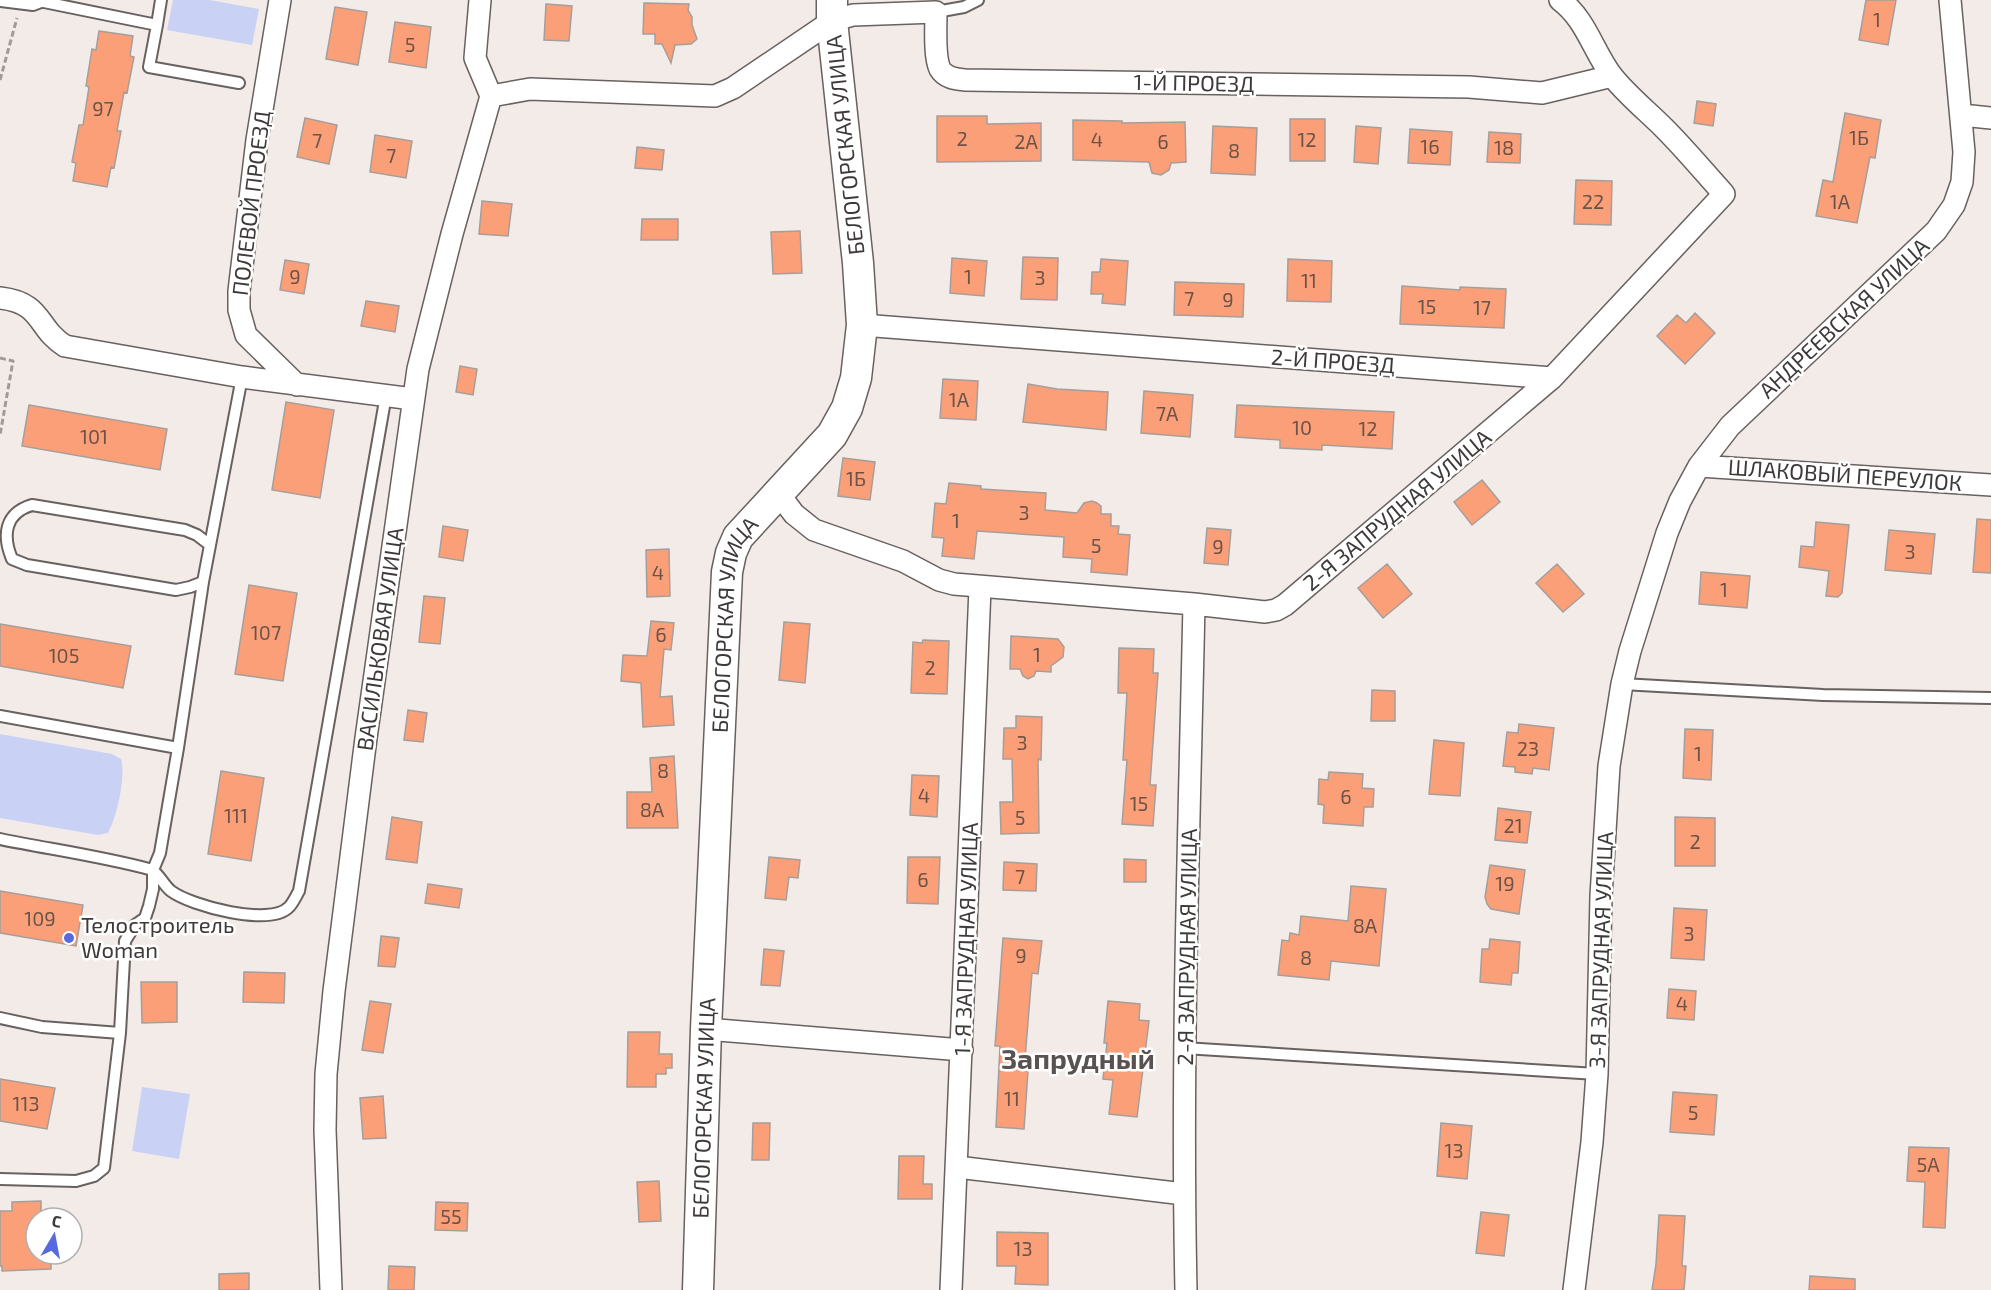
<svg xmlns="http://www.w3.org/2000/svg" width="1991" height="1290" viewBox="0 0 1991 1290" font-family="'Exo 2',sans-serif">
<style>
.green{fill:#c9d2f4}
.building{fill:#fb9f78;stroke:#a59e9b;stroke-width:1.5}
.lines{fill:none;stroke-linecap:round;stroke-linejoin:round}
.lane-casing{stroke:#68615f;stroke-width:14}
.street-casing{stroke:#68615f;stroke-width:24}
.secondary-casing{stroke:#68615f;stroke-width:33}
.path{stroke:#a09b99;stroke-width:3;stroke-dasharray:6 3;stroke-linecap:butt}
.lane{stroke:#fff;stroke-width:10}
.street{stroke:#fff;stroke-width:21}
.secondary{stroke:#fff;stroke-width:30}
.poi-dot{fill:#5669e0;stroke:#fff;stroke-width:2}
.labels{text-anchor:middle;stroke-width:5;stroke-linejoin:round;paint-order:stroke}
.number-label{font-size:20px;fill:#6c5349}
.street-label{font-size:22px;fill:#3d3a39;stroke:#fff}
.poi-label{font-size:22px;fill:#3d3a39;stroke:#fff;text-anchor:start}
.district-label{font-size:28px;font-weight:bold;fill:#585250;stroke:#fff}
</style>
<rect width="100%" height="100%" fill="#f3ebe8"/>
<path class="green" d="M173,0H210L259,9L252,45L167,30Z
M0,734L112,754L121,759C126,776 117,817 108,833L98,835L0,818Z
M142,1087L190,1094L179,1159L132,1151Z"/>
<path class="building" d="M1866,0H1896L1888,45L1859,40Z
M644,3L689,4L688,10L692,17V25L697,39L691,44L675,45L671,63L662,44H655V34H643Z
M546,4L572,6L569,41L544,40Z
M335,7L367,12L358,65L326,59Z
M395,22L431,27L426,68L389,62Z
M99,31L133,36L130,56L134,57L127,93L124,92L117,131H121L114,168L111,167L107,187L73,181L76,163L72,162L79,125H83L89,87L86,86L92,49L96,50Z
M1697,101L1716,104L1713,126L1694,123Z
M1845,113L1881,120L1875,158L1870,157L1857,223L1816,216L1823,180L1833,182Z
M937,116H987V124L1041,123V161L937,162Z
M305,118L337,125L329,164L297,157Z
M1290,119H1325V161H1290Z
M1073,120L1122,121V123L1185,122L1186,162L1171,163L1169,170L1161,175L1152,173L1149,162L1073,160Z
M1213,126L1257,128L1255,175L1211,173Z
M1356,126L1381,128L1378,164L1354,162Z
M1410,129L1452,132L1450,165L1408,163Z
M1489,132L1521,134L1520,163L1487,162Z
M375,135L412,141L406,178L370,172Z
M637,147L664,150L662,170L635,168Z
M1576,180L1612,181L1611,225L1574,224Z
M482,201L512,204L508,236L479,234Z
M642,219H678V240H641Z
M800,231L802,273L773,274L771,232Z
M1023,257L1058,258L1057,300L1021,299Z
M952,258L987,261L984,296L950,293Z
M1101,259L1128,261L1125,305L1102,303L1103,294H1091L1092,272H1100Z
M1288,259L1332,261L1331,302L1287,301Z
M285,260L309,264L304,294L280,290Z
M1175,282L1244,284L1243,317L1174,315Z
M1402,286L1460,290V287L1506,289L1504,328L1400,324Z
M366,301L399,306L395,332L361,326Z
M1695,313L1715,333L1685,364L1657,336L1677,315L1686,323Z
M460,366L477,369L473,395L456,392Z
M943,379L978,381L976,420L940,418Z
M1028,384L1057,389L1108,392L1106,430L1023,422Z
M1144,391L1193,395L1190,437L1141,433Z
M286,402L334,410L320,498L272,490Z
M29,405L167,429L160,470L22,446Z
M1237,405L1394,412L1392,449L1322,445V450L1280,448V440L1235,437Z
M843,458L875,462L870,500L838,496Z
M1482,480L1500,502L1472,525L1454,502Z
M949,483L981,486V489L1046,493L1045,510L1077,513L1084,503L1092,501L1097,503L1101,506V514H1111V526H1119L1118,534L1130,535L1127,575L1091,572L1092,559L1063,557L1064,537L977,531L974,559L942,556L944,538L932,537L935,503L946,504Z
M1977,519L1991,520V573L1973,572Z
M1816,522L1849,525L1842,593L1838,597L1826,596L1829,571L1799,567L1801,546L1814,547Z
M443,526L468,530L463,561L439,557Z
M1207,528L1231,530L1228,565L1204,563Z
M1889,530L1935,534L1931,574L1885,570Z
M669,549L670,596L647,597L646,550Z
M1387,564L1412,594L1383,618L1358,588Z
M1557,564L1584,594L1563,612L1536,583Z
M1701,572L1750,576L1747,608L1699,604Z
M249,585L297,593L283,681L235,674Z
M424,596L445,598L440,644L419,642Z
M651,621L674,623L671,650L664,649L660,697L672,696L674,725L643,727L641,683L621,681L623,655L647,656Z
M784,622L810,624L805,683L779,680Z
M0,624L131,646L123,688L0,666Z
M1011,636L1058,639L1064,647L1063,657L1051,666V672L1036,671L1034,676L1028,679L1023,676L1020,669H1010Z
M923,640L949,641L947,694L911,693L913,642L922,643Z
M1119,648L1154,649L1153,673H1158L1150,785H1156L1153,826L1122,824L1127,760H1123L1127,693H1118Z
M1372,690L1395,691V721H1371Z
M408,710L427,713L423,742L404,740Z
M1016,716L1042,717L1041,760L1038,759L1039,833L1001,834L1000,802H1013L1012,759H1003L1004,728H1016Z
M1519,724L1554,728L1549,770L1533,768L1532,774L1515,772V767L1503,766L1507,732L1518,733Z
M1685,729L1713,730L1711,780L1683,778Z
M1434,740L1464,743L1460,796L1429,794Z
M674,756L678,828H627V792H652L650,758Z
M221,771L264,778L251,861L208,854Z
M1329,772L1363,774L1362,788L1374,789L1373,807H1364L1363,826L1323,823L1324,805L1318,804L1319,779L1328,780Z
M912,775L939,776L937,817L910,815Z
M1498,808L1531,812L1527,843L1495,840Z
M392,817L422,822L417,863L386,859Z
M1675,817L1715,818V866H1675Z
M769,857L800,860L798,878L789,877L786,900L765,898Z
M908,857H940L938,904L907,903Z
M1124,859L1146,860V882H1124Z
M1004,862L1037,864L1036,891L1003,890Z
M1490,865L1525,870L1519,914L1491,909L1487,904L1485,897Z
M428,884L462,889L459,908L425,903Z
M1351,886L1386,889L1379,966L1331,961L1329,980L1278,975L1282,940L1289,941L1290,933L1299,935L1301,916L1348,921Z
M0,891L83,905L76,946L0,933Z
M1674,908L1707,910L1704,960L1671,958Z
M381,936L399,938L395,967L378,966Z
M1003,938L1042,941L1038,974L1032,973L1024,1071H1028L1024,1129L996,1127L1000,1046H995Z
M1490,939L1520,942L1518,973H1512L1511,985L1480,982L1482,949H1489Z
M764,949L784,951L780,986L761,985Z
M244,972L285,973L284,1003L243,1002Z
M141,982H177V1022L142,1023Z
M1669,989L1696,991L1694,1020L1667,1018Z
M370,1001L391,1004L383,1053L362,1050Z
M1108,1001L1140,1004L1139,1020L1149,1021L1137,1117L1109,1114L1113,1080L1103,1079L1107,1043H1104Z
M628,1032H660L659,1054H672V1068H666V1074H656V1087H627Z
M0,1079L55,1088L47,1129L0,1121Z
M1673,1092L1717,1095L1714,1135L1670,1132Z
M383,1096L386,1138L363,1139L360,1098Z
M753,1123H770L769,1160H752Z
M1441,1123L1472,1126L1467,1179L1437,1176Z
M1909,1147L1949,1148L1945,1228L1923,1227L1925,1182L1907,1181Z
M899,1156H924L923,1184H932V1199H898Z
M659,1181L661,1221L639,1222L637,1182Z
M41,1201V1218H36V1254H51V1269L2,1271V1266H0V1211H12V1202Z
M436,1202L468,1203L467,1231L435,1230Z
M1481,1212L1509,1215L1504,1256L1476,1253Z
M1659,1215L1685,1216L1682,1266H1686L1684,1290H1652L1656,1264Z
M997,1232L1048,1233V1285L1015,1284L1016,1266H997Z
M389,1266L415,1267L414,1290H388Z
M249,1273V1290H219V1274Z
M1810,1276L1855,1279V1290H1809Z"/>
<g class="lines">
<defs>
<path id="lane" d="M0,1L33,5L46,0
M44,2L157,25L161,0
M936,12L964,7L978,0
M157,25L149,67L239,83
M203,582L190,587L176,590L27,565L12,559C2,535 5,513 32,505L185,530L197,535L210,545
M1622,684L1823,695L1991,698
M0,716L178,748
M0,839C49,849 100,856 149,869C158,871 163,885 171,891C191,906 270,927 289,907C293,903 296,896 299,891L386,395
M0,1018L42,1027L120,1033
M1184,1048L1597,1074
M0,1179L76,1181L94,1176L104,1168L120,1033L125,941L135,925L145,918L149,906L153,889V870L160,853L178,748L203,582L242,377"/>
<path id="street" d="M280,0L257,140L239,291V310L246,335L297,385
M491,96L530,89L715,96L733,88L832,21L853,15L936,12C936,26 934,57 940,69C945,78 956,79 965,80L1469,87L1542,93L1612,76
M1962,115L1991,118
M0,298C44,303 36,328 65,346L242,377L413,399
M862,325L1552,378L1724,194C1704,172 1685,149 1664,128C1647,111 1627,95 1612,76C1593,51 1586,19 1560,0
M1699,466L1991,485
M779,494L794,514L814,530L903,561L939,580L954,584L1194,604C1189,833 1181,1061 1186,1290
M1194,604L1265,612L1276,610L1285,605L1552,378
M706,1029L962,1050
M957,1167L1184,1194
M331,1290L325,1130L326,1074L334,991L366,738L418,369L452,234L491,96L475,58L480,0
M951,1290L980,588
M1574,1290L1592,1142L1597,1074L1601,896L1609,766L1622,684L1630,651L1667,533L1680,501L1699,466L1730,426L1936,231L1954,205L1962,182L1964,152L1950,0"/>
<g id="secondary">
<path id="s1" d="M698,1290L706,1029L727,572L731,553L738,537L832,435L847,408L856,378L862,325L858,263L832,21V0"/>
</g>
</defs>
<use href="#lane" class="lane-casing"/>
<use href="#street" class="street-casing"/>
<use href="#secondary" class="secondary-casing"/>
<path class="path" d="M0,80L17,18
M0,358L13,361L0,435"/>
<use href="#lane" class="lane"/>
<use href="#street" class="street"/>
<use href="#secondary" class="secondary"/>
</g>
<circle class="poi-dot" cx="69" cy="938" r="6"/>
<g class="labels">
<g class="number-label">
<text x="1877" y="27">1</text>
<text x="410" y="52">5</text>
<text x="103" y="116">97</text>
<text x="1859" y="145">1Б</text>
<text x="962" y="146">2</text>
<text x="1097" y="147">4</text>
<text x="1307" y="147">12</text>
<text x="317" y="148">7</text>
<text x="1026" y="149">2А</text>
<text x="1163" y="149">6</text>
<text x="1430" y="154">16</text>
<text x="1504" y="155">18</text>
<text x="1234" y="158">8</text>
<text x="391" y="163">7</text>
<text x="1593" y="209">22</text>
<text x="1840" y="209">1А</text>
<text x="295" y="284">9</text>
<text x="968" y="284">1</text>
<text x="1040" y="285">3</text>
<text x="1309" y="288">11</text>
<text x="1189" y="306">7</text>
<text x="1228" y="307">9</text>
<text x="1427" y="314">15</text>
<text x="1482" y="315">17</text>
<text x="959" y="407">1А</text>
<text x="1167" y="421">7А</text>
<text x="1302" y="435">10</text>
<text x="1368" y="436">12</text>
<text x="94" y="444">101</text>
<text x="856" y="486">1Б</text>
<text x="1024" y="520">3</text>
<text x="956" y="528">1</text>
<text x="1096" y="553">5</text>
<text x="1218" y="554">9</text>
<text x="1910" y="559">3</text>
<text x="658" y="580">4</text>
<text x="1724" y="597">1</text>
<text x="266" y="640">107</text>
<text x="661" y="642">6</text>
<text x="1037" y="662">1</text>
<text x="64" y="663">105</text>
<text x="930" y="675">2</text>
<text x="1022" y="750">3</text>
<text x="1528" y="756">23</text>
<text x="1698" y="761">1</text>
<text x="663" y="778">8</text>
<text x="924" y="803">4</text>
<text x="1346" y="804">6</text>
<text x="1139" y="811">15</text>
<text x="652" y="817">8А</text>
<text x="236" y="823">111</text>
<text x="1020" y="825">5</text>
<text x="1513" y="833">21</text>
<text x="1695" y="849">2</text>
<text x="1020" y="884">7</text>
<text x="923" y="887">6</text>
<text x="1505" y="891">19</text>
<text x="40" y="926">109</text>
<text x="1365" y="933">8А</text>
<text x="1689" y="941">3</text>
<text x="1021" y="963">9</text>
<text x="1306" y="965">8</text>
<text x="1682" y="1011">4</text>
<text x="1012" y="1106">11</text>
<text x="26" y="1111">113</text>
<text x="1693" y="1120">5</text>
<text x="1454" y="1158">13</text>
<text x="1928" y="1172">5А</text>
<text x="451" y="1224">55</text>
<text x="1023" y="1256">13</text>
</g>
<g class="street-label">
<text transform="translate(1194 83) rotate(1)" y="8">1-Й ПРОЕЗД</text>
<text transform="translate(845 145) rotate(-96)" y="8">БЕЛОГОРСКАЯ УЛИЦА</text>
<text transform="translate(251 203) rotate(-83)" y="8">ПОЛЕВОЙ ПРОЕЗД</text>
<text transform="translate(1844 318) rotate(-43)" y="8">АНДРЕЕВСКАЯ УЛИЦА</text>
<text transform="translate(1333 361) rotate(4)" y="8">2-Й ПРОЕЗД</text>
<text transform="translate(1845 475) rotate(4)" y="8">ШЛАКОВЫЙ ПЕРЕУЛОК</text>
<text transform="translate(1397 510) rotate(-40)" y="8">2-Я ЗАПРУДНАЯ УЛИЦА</text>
<text dy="8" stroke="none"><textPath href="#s1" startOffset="668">БЕЛОГОРСКАЯ УЛИЦА</textPath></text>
<text transform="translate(380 639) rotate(-82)" y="8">ВАСИЛЬКОВАЯ УЛИЦА</text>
<text transform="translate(966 939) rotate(-88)" y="8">1-Я ЗАПРУДНАЯ УЛИЦА</text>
<text transform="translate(1187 947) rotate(-89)" y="8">2-Я ЗАПРУДНАЯ УЛИЦА</text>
<text transform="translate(1601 950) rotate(-88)" y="8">3-Я ЗАПРУДНАЯ УЛИЦА</text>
<text dy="8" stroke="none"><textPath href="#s1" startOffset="182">БЕЛОГОРСКАЯ УЛИЦА</textPath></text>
</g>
<g class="poi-label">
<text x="81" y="933">Телостроитель<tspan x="81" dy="25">Woman</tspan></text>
</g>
<g class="district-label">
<text x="1078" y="1069">Запрудный</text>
</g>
</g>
<g transform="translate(54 1236) rotate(10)"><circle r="28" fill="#ffffff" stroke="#b1b0b0" stroke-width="1.5"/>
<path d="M0-4.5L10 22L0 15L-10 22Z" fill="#5669e0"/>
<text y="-9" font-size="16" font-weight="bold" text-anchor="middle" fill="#3d3a39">С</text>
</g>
</svg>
